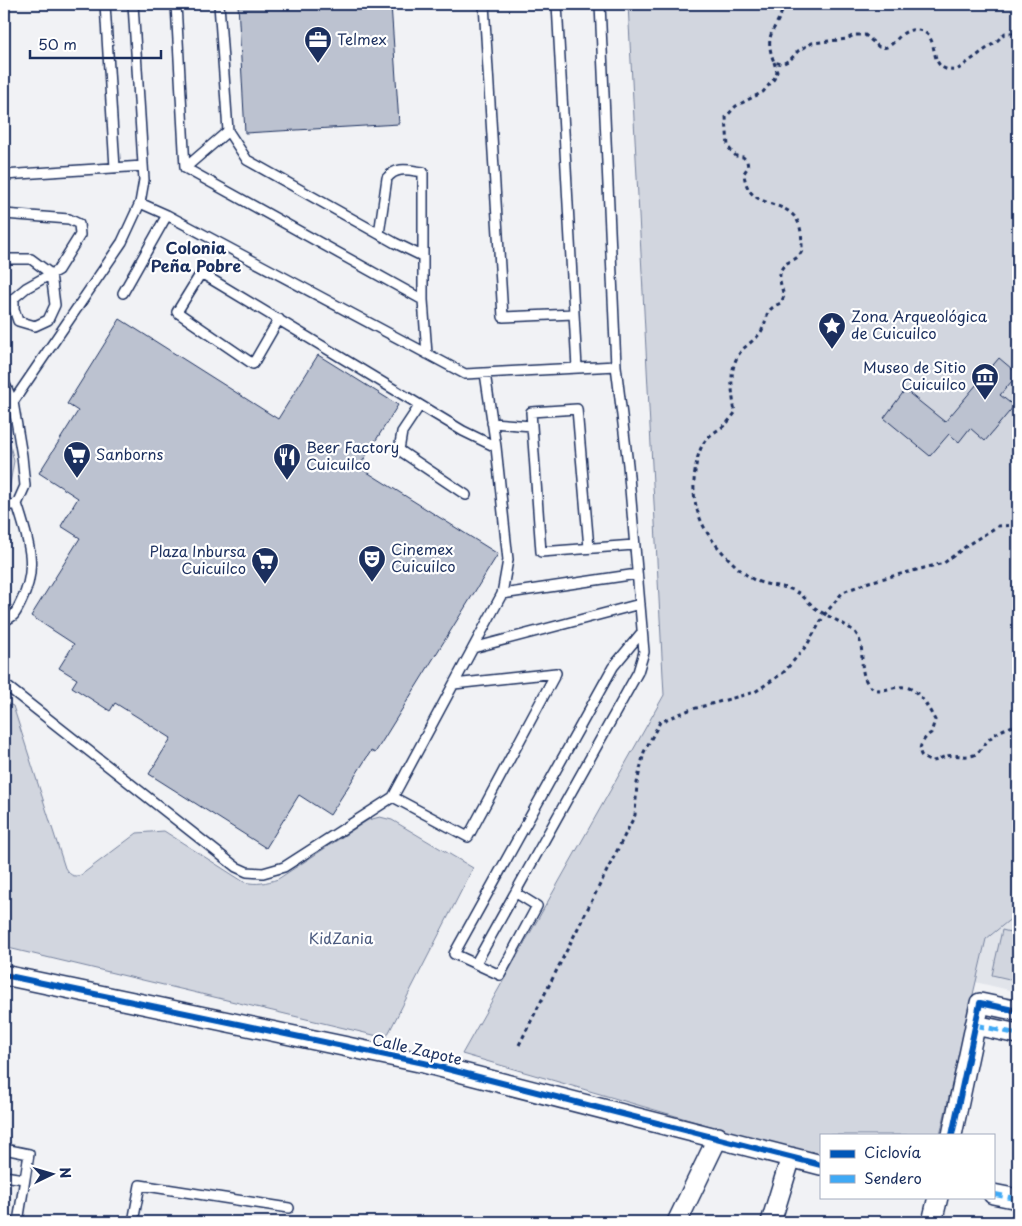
<svg xmlns="http://www.w3.org/2000/svg" width="1022" height="1226" viewBox="0 0 1022 1226" font-family="'Playpen Sans',sans-serif">
<style>
.built{fill:#e1e4ea}
.green{fill:#d2d6df;stroke:#76829e}
.building{fill:#bcc2d0;stroke:#1b2f5e}
.lines{fill:none;stroke-linecap:round;stroke-linejoin:round}
.service-casing{stroke:#1b2f5e;stroke-width:12}
.minor-casing{stroke:#1b2f5e;stroke-width:22}
.path{stroke:#1b2f5e;stroke-width:3;stroke-dasharray:4 4;stroke-linecap:butt}
.service{stroke:#fff;stroke-width:9}
.minor{stroke:#fff;stroke-width:19}
.quiet{stroke:#3fa9f5;stroke-width:5;stroke-dasharray:10 5;stroke-linecap:butt}
.cycleway-casing{stroke:#fff;stroke-width:9}
.cycleway{stroke:#0057b8;stroke-width:6}
.labels{text-anchor:middle;stroke-width:4.5;stroke-linejoin:round;paint-order:stroke}
.poi-label{font-size:15px;fill:#1b2f5e;stroke:#fff;text-anchor:start}
.park-label{font-size:15px;fill:#49597e;stroke:#fff}
.street-label{font-size:15px;fill:#1b2f5e;stroke:#fff}
.neighbourhood-label{font-size:16px;font-weight:bold;fill:#1b2f5e;stroke:#fff}
</style>
<rect width="100%" height="100%" fill="#f1f2f5"/>
<filter id="ink" filterUnits="userSpaceOnUse"><feTurbulence type="fractalNoise" baseFrequency=".02" numOctaves="2"/><feDisplacementMap in="SourceGraphic" scale="10" xChannelSelector="R" yChannelSelector="G"/><feConvolveMatrix kernelMatrix="1 2 1 2 8 2 1 2 1" color-interpolation-filters="sRGB"/></filter>
<g filter="url(#ink)">
<path class="built" d="M1018,913V992L975,982L986,939Z"/>
<path class="green" d="M628,4H1018V913L986,939L940,1135H821V1154L793,1150L462,1054L664,695Z
M4,422L14,461L8,495L4,496Z
M4,702L13,706L65,868C69,874 73,878 81,875L137,833L164,831L244,882C257,885 266,883 278,879L368,820L380,817L392,820L473,868L386,1038L4,947Z
M1002,930L1018,934V981L992,975Z"/>
<path class="building" d="M238,4H391L399,124L245,133Z
M120,319L278,419L318,355L398,405L359,467L498,554L375,753L371,751L330,815L299,795L266,848L149,774L171,738L115,703L110,711L72,687L77,679L59,668L74,644L31,616L80,538L61,526L78,498L39,473L78,411L67,404Z
M999,358L1018,374L1000,395L1014,406L985,441L970,428L959,442L949,434L930,456L884,418L905,390L945,422Z"/>
<g class="lines">
<defs>
<path id="service" d="M105,4L115,168
M176,4L185,168L423,300
M219,4L228,131L247,160L395,243L422,256
M484,4L503,317L574,314
M557,4L577,368
M185,168L228,131
M4,175L143,166
M140,203L167,215L465,374L616,366
M4,214L69,219L79,224L80,235L58,270L26,288L14,298V309L18,321L35,326L48,320L55,305L51,274L31,259H4
M379,234L387,178C397,166 408,170 423,172V300L427,354
M123,293L167,215
M279,319L253,364L177,312L201,273L463,431L496,447
M4,382L13,402L22,456L25,486L17,504L4,506
M13,402L122,242L140,203L144,180L133,4
M420,405L402,432L399,450L466,495
M492,423L532,426
M589,548L577,409L531,412L541,552L634,545
M502,594L637,574
M4,621C16,615 15,614 21,602C39,567 28,539 17,504
M473,648L640,604
M4,684L236,867L247,872L263,873L284,867L393,797L468,837L556,673
M454,684L556,673
M393,797L502,594L508,560L496,447L485,373
M516,893L537,906L500,975L454,954L613,667L642,632
M476,963L638,672L644,652L628,465L616,366L600,4
M4,1149L29,1154L18,1222
M4,1176L24,1179
M133,1222L140,1185L289,1208"/>
<path id="minor" d="M4,975L424,1063L821,1165
M975,1025L1018,1034
M952,1135L980,1003L1018,1011
M993,1194L1018,1199
M677,1222L718,1137
M771,1222L791,1157
M932,1222L938,1197"/>
</defs>
<use href="#service" class="service-casing"/>
<use href="#minor" class="minor-casing"/>
<path class="path" d="M784,4C778,31 762,31 774,62L782,64L790,60L798,51L812,43L847,39L854,35H865L879,47C882,47 885,48 887,47C898,42 901,28 918,30C944,34 923,73 957,70L997,41L1005,33H1018
M774,62L777,72L774,79L763,92L736,106L726,117L728,147L736,156L743,157L747,161L748,167L744,173C747,211 783,197 797,220C802,228 802,242 802,251C798,259 794,259 787,263C775,271 781,285 784,296L781,303C764,310 769,315 762,330C758,338 749,343 743,349C727,366 732,392 735,413C732,417 729,421 726,424C719,430 710,434 705,441C700,448 697,458 696,466C688,506 703,534 731,561C736,566 742,572 748,576C762,587 780,584 795,591C803,595 808,602 815,608C826,616 840,621 851,629C870,642 855,669 869,685C880,697 895,683 909,688C921,693 929,709 935,720L931,733C922,739 913,755 928,760C935,763 940,758 946,756C955,754 965,758 974,755C979,753 981,748 985,744C994,733 1004,728 1018,725
M519,1045L635,815L637,783L644,752L660,722L689,710L755,692L784,672L807,645L825,614L843,592L869,582L944,563L969,544L998,526L1018,525"/>
<use href="#service" class="service"/>
<use href="#minor" class="minor"/>
<path class="quiet" d="M975,1025L1018,1034
M993,1194L1018,1199"/>
<defs>
<path id="cycleway" d="M4,975L424,1063L821,1165
M952,1135L980,1003L1018,1011"/>
</defs>
<use href="#cycleway" class="cycleway-casing"/>
<use href="#cycleway" class="cycleway"/>
</g>
</g>
<defs>
<symbol id="office-pin" viewBox="-11 -11 22 30"><path d="M0 17L-7.5 6A9.5 9.5 0 1 1 7.5 6Z" fill="#1b2f5e" stroke="#fff"/><path d="M-6-3h4V-5.5h4V-3h4V5H-6ZM-1-4.5V-3h2v-1.5ZM-6 0V1H6V0Z" fill="#fff"/></symbol>
<symbol id="sight-pin" viewBox="-11 -11 22 30"><path d="M0 17L-7.5 6A9.5 9.5 0 1 1 7.5 6Z" fill="#1b2f5e" stroke="#fff"/><path d="M0-6L1.8-2.2L6-1.7L2.9 1.2L3.7 5.4L0 3.3L-3.7 5.4L-2.9 1.2L-6-1.7L-1.8-2.2Z" fill="#fff"/></symbol>
<symbol id="museum-pin" viewBox="-11 -11 22 30"><path d="M0 17L-7.5 6A9.5 9.5 0 1 1 7.5 6Z" fill="#1b2f5e" stroke="#fff"/><path d="M0-6L6-3V-2H-6V-3ZM-5-1h2V3h-2ZM-1-1h2V3h-2ZM3-1h2V3H3ZM-6 4H6V6H-6Z" fill="#fff"/></symbol>
<symbol id="supermarket-pin" viewBox="-11 -11 22 30"><path d="M0 17L-7.5 6A9.5 9.5 0 1 1 7.5 6Z" fill="#1b2f5e" stroke="#fff"/><path d="M-6-5.5h2.5l.6 2H6L4.5 2H-2.5L-4.4-4H-6ZM-1.5 3.2a1.3 1.3 0 1 0 .1 0ZM3 3.2a1.3 1.3 0 1 0 .1 0Z" fill="#fff"/></symbol>
<symbol id="restaurant-pin" viewBox="-11 -11 22 30"><path d="M0 17L-7.5 6A9.5 9.5 0 1 1 7.5 6Z" fill="#1b2f5e" stroke="#fff"/><path d="M-5-6h1v4h1v-4h1v4h1v-4h1v5L-1.5 .5V6h-2V.5L-5-1ZM5-6V6H3V1.5H1.5Q1.5-4 5-6Z" fill="#fff"/></symbol>
<symbol id="theatre-pin" viewBox="-11 -11 22 30"><path d="M0 17L-7.5 6A9.5 9.5 0 1 1 7.5 6Z" fill="#1b2f5e" stroke="#fff"/><path d="M-5-5.5Q0-4 5-5.5V0Q5 5 0 6Q-5 5-5 0ZM-3.3-2.5H-1v1.5H-3.3ZM1-2.5H3.3v1.5H1ZM-2.8 1Q0 5.5 2.8 1Z" fill="#fff"/></symbol>
</defs>
<g fill-rule="evenodd">
<use href="#office-pin" x="302" y="24" width="32" height="43"/>
<use href="#sight-pin" x="816" y="310" width="32" height="43"/>
<use href="#museum-pin" x="969" y="361" width="32" height="43"/>
<use href="#supermarket-pin" x="61" y="439" width="32" height="43"/>
<use href="#restaurant-pin" x="271" y="441" width="32" height="43"/>
<use href="#theatre-pin" x="356" y="543" width="32" height="43"/>
<use href="#supermarket-pin" x="249" y="545" width="32" height="43"/>
</g>
<g class="labels">
<g class="poi-label">
<text x="337" y="45">Telmex</text>
<text x="851" y="322">Zona Arqueológica<tspan x="851" dy="17">de Cuicuilco</tspan></text>
<text x="966" y="373" text-anchor="end">Museo de Sitio<tspan x="966" dy="17">Cuicuilco</tspan></text>
<text x="306" y="453">Beer Factory<tspan x="306" dy="17">Cuicuilco</tspan></text>
<text x="96" y="460">Sanborns</text>
<text x="391" y="555">Cinemex<tspan x="391" dy="17">Cuicuilco</tspan></text>
<text x="246" y="557" text-anchor="end">Plaza Inbursa<tspan x="246" dy="17">Cuicuilco</tspan></text>
</g>
<g class="park-label">
<text x="341" y="944">KidZania</text>
</g>
<g class="street-label">
<text transform="translate(417 1050) rotate(13)" y="5">Calle Zapote</text>
</g>
<g class="neighbourhood-label">
<text x="196" y="254">Colonia<tspan x="196" dy="18">Peña Pobre</tspan></text>
</g>
</g>
<rect width="1022" height="1226" fill="none" stroke="#fff" stroke-width="20"/>
<rect x="10" y="10" width="1002" height="1206" fill="none" stroke="#1b2f5e" stroke-width="2" filter="url(#ink)"/>
<rect x="820" y="1134" width="175" height="65" fill="#ffffff" stroke="#a4acbf"/>
<rect x="830" y="1150" width="25" height="8" fill="#0057b8" stroke="#a4acbf"/>
<text x="864" y="1158" font-size="15" fill="#1b2f5e">Ciclovía</text>
<rect x="830" y="1175" width="25" height="8" fill="#3fa9f5" stroke="#a4acbf"/>
<text x="864" y="1184" font-size="15" fill="#1b2f5e">Sendero</text>
<g transform="translate(52 1174) rotate(85)" stroke="#ffffff" stroke-width="4" paint-order="stroke">
<path d="M0-4L9 19L0 12L-9 19Z" fill="#1b2f5e"/>
<text y="-8" font-size="14" font-weight="bold" text-anchor="middle" fill="#1b2f5e">N</text>
</g>
<path d="M30 50v8h131v-8" fill="none" stroke="#1b2f5e" stroke-width="2.5"/>
<text x="38" y="50" font-size="15" fill="#1b2f5e" stroke="#ffffff" stroke-width="4" paint-order="stroke">50 m</text>
</svg>
